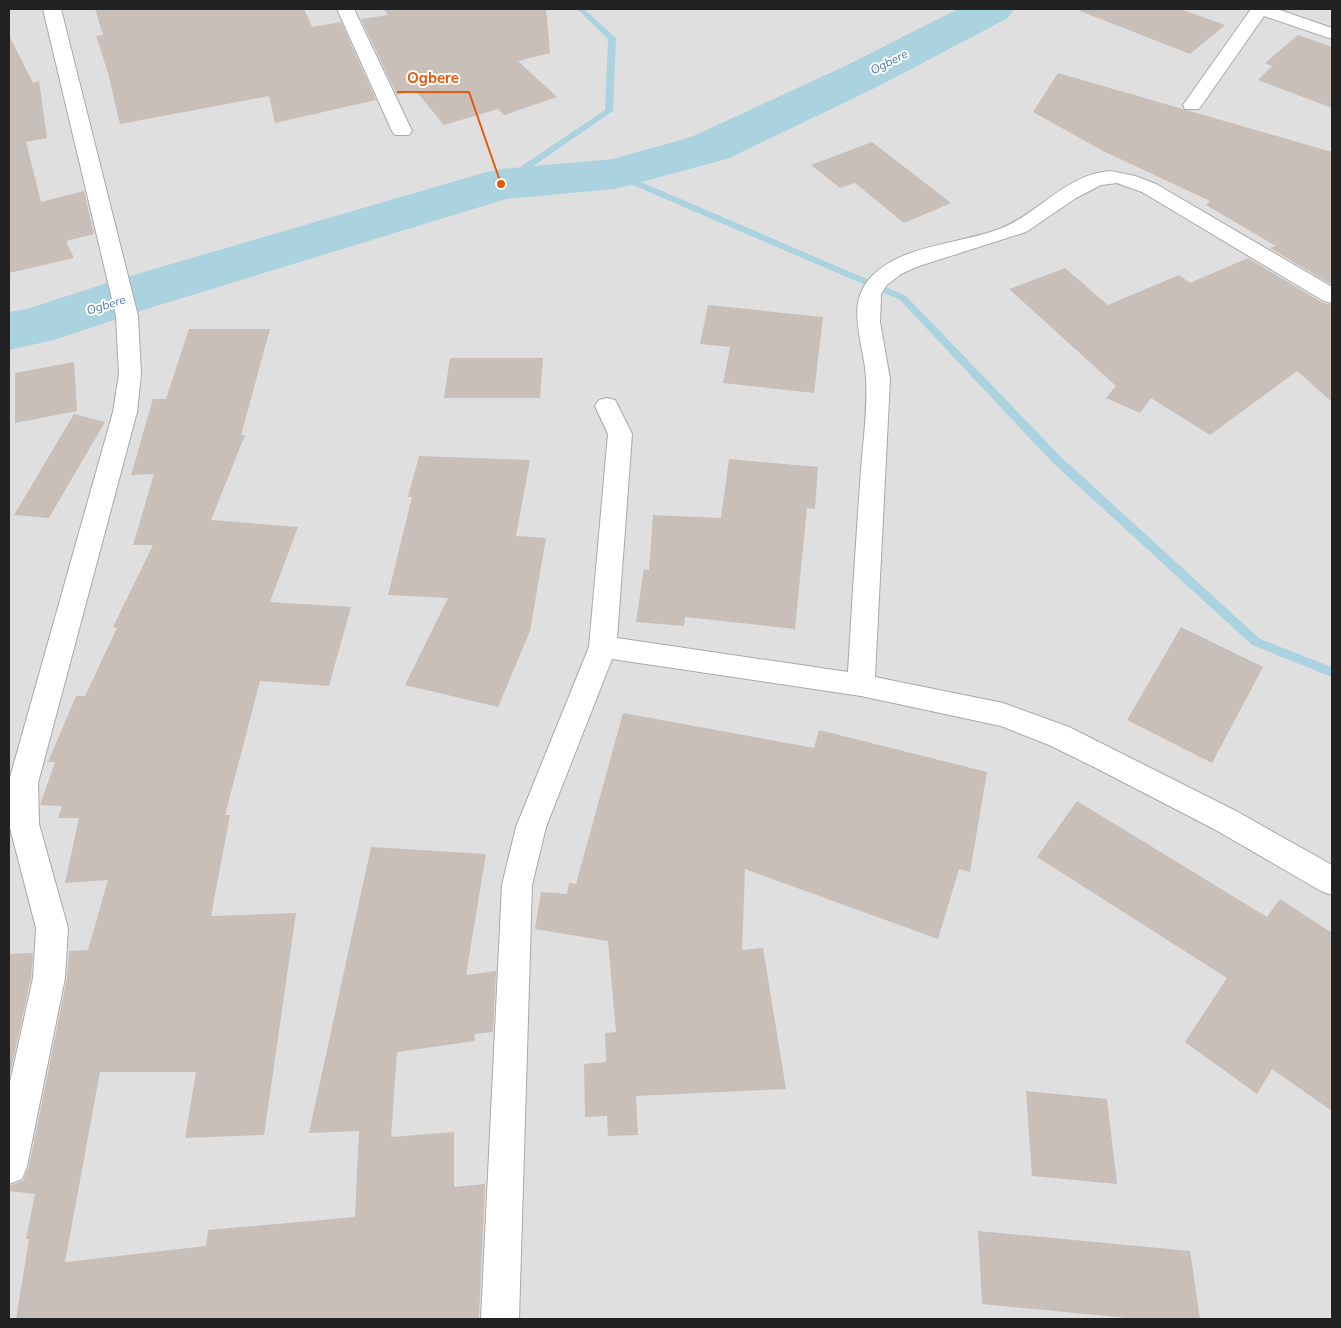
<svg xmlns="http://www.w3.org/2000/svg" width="1341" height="1328" viewBox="0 0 1341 1328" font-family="'Nunito Sans',sans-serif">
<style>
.residential{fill:#e0dfdf}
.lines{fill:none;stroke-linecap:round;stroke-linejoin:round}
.stream{fill:#aad3df;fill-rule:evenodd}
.river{fill:#aad3df;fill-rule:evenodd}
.building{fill:#c7bfb8}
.minor-casing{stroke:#a9a9a9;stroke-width:2}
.minor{fill:#fff;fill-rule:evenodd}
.labels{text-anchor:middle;stroke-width:4;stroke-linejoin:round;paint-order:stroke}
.far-water-label{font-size:12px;font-style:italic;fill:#4a7aab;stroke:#fff}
.leader{fill:none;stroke:#e8590c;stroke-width:2}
.callout-dot{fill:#e8590c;stroke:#fff;stroke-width:2}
.callout-label{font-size:15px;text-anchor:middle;font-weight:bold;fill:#e8590c;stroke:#fff;stroke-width:4;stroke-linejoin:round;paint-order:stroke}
</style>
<rect width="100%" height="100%" fill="#f2efe9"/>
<path class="residential" d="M9,9H1332V1319H9Z"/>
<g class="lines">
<path class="stream" d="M577,9H584L616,38L613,111L504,186H498V182L605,110L608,39Z
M612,172H618L906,296L1060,456L1260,639L1332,667V677L1252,645L1052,462L900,300L612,176Z"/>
<path class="river" d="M958,9H1014L1008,18L877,87L727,159L615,189L506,199L153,307L54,340L9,350V312L27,309L113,281L483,173L501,169L613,159L691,137L843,67Z"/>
</g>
<path class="building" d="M95,9H304L312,27L341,22L376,100L275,123L269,96L120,124L108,73L96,36L103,35Z
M384,9H546L550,53L518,61L557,97L504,115L498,109L444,125L416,91L397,95L361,19L388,15Z
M1081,9H1180L1225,25L1190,54L1080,11Z
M9,35L33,83L39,81L47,138L26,142L41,202L84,191L94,234L66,241L74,258L9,273Z
M1298,35L1332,47V108L1258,80L1272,66L1265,63Z
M1058,73L1332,152V285L1270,248L1276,246L1206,205L1210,201L1103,151L1033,112Z
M872,142L951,203L904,223L855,183L840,188L811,165Z
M1248,258L1323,303L1332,305V402L1297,371L1210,435L1151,398L1140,413L1106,398L1116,386L1009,289L1065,268L1108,305L1179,275L1190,283Z
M708,305L823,317L814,393L723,383L730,347L700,344Z
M189,329H270L241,435H245L211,520L298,527L270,602L351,607L329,686L260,681L225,815H230L211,916L296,913L264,1135L185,1138L196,1072H100L65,1262L206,1246L208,1230L355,1217L359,1131L309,1133L371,847L486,854L466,975L496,971L493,1032L474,1034L475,1041L397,1052L391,1137L454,1132V1187L485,1184L479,1319H16L29,1239H26L35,1194L9,1191V1186L23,1181L29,1166L67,978L69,951L88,950L108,880L65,883L79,818H58L62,806L40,805L55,762H48L76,696H85L117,628L113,627L153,545H133L154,474L131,475L153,399H166Z
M450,358H543L540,398H444Z
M74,362L77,411L15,423V373Z
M74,414L105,422L49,518L14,515Z
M419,456L530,460L516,536L546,538L530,631L498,707L405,685L448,598L388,595L412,497H408Z
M729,459L818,467L815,509L807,508L795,629L685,617L684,626L636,622L644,569L649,570L653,515L721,518Z
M1181,627L1263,667L1212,763L1127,720Z
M623,713L814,748L819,730L987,772L970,872L959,869L938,939L745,869L742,950L763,948L786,1089L636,1096L638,1135L608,1136L607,1116L585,1117L584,1064L606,1062L605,1033L616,1032L608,941L535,929L541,892L567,894L569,883L576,884Z
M1077,801L1267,917L1280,899L1332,933V1111L1272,1069L1257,1094L1185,1042L1227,978L1037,857Z
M33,953L31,978L9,1079V954Z
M1026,1091L1107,1099L1117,1184L1032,1176Z
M978,1231L1190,1251L1200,1319H1137L982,1304Z"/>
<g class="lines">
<defs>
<path id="minor" d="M43,9H61L138,316L141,374L137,412L38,783L39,824L68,928L65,978L27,1166L22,1179L9,1184V1087L33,978L36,928L9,824V781L113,412L119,374L116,316Z
M337,9H354L412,131L409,135H395L392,131Z
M1251,9H1277L1332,28V39L1264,16L1199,109H1185L1183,105Z
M1111,171L1135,176L1156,184L1332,287V303L1324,301L1142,192L1117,183L1101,185L1076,198L1026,232L919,266L901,274L887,285L881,294L880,322L890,379L875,677L1003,703L1069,727L1236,811L1332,865V895L1321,891L1214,829L1094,767L1049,745L1001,726L861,696L612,659L546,827L532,885L519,1319H481L502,885L516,827L589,647L608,434L595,406L599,400L607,398L615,400L632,434L617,638L848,672C852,605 856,538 861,471C863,441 868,408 866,377C864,343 844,304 872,276C903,244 962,244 1002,228C1040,212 1068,173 1111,171Z"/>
</defs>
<use href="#minor" class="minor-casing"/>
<use href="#minor" class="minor"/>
</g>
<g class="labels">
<g class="far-water-label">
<text transform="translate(889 62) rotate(-27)" y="4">Ogbere</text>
<text transform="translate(106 305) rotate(-17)" y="4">Ogbere</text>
</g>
</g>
<path class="leader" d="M501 184L469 92H397"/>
<circle class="callout-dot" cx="501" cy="184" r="5"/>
<g class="callout-label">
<text x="433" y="83">Ogbere</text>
</g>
<rect width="1341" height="1328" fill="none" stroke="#222222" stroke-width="20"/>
</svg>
